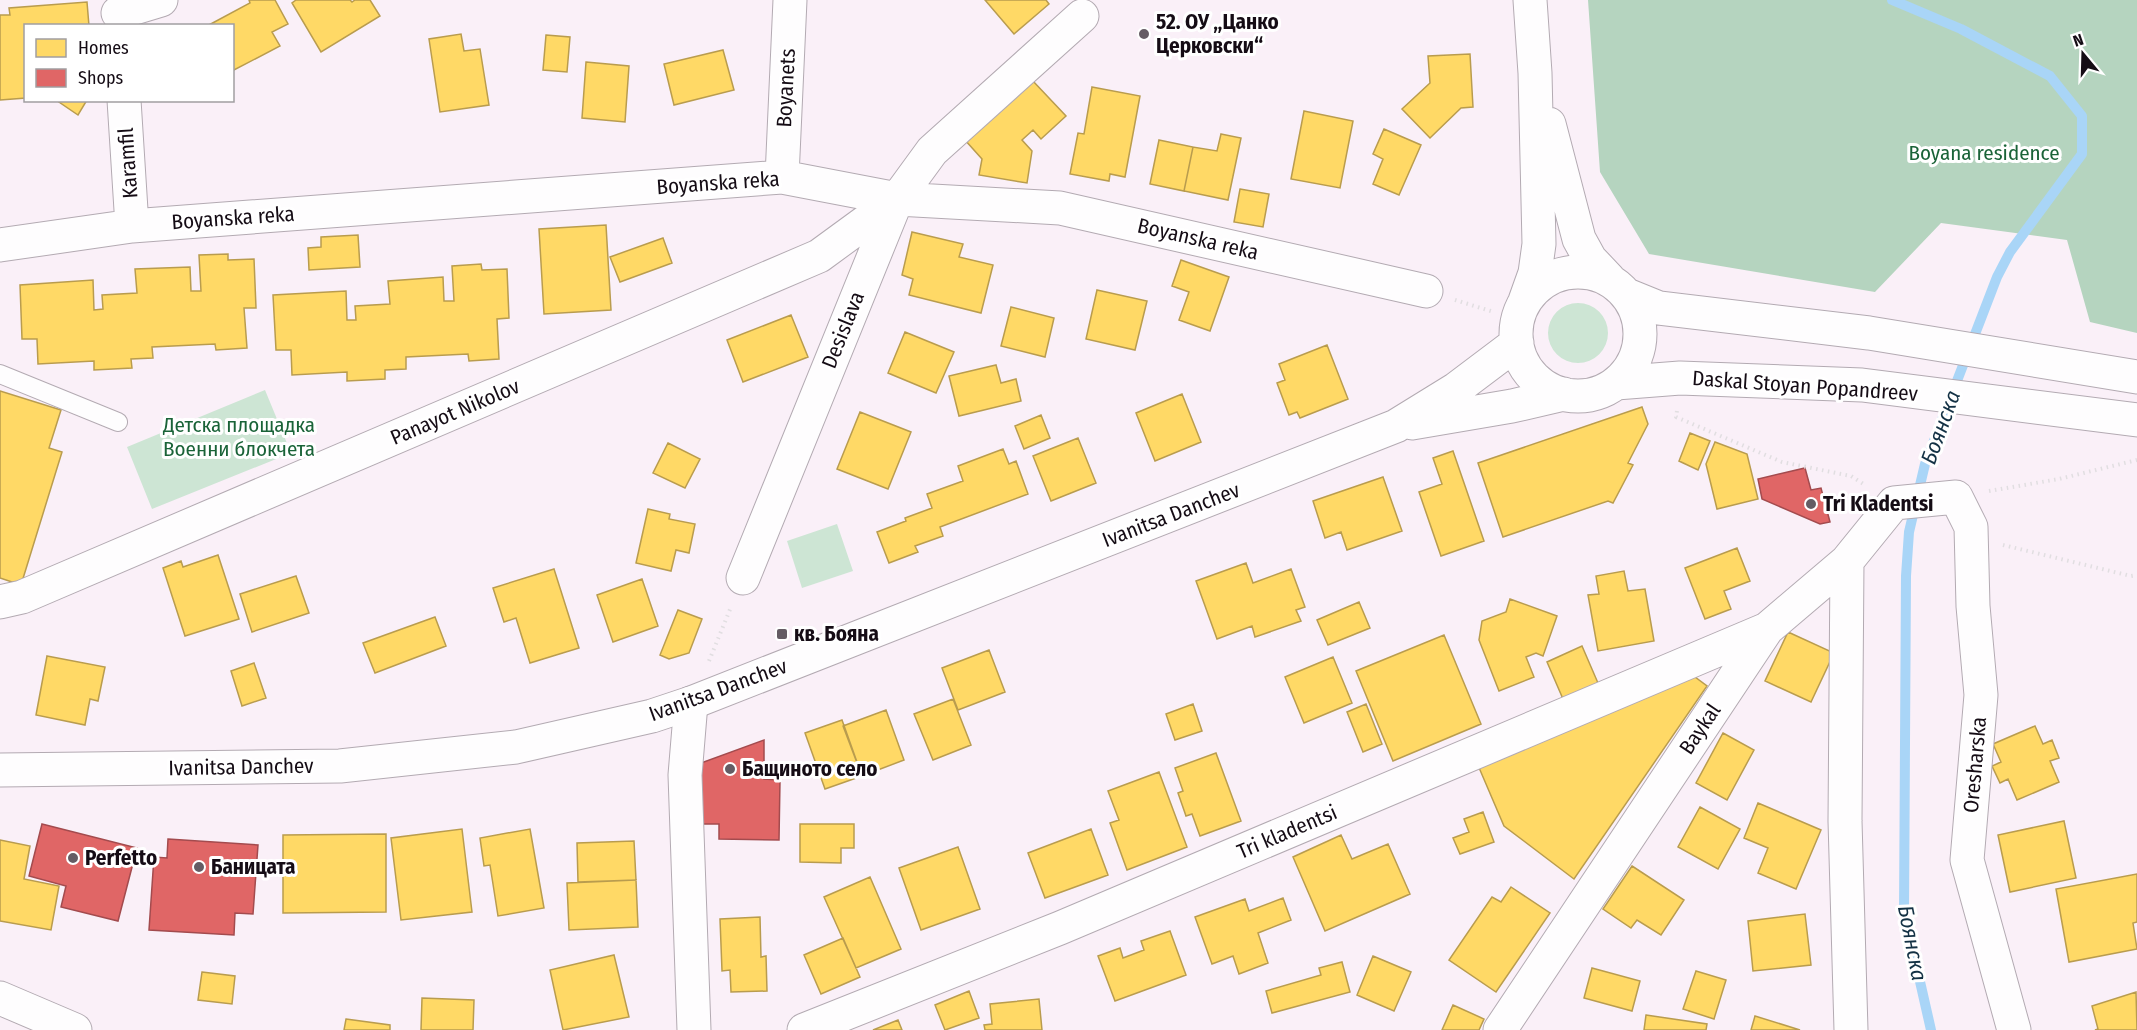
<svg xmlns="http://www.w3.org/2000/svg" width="2137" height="1030" viewBox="0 0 2137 1030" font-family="'Fira Sans Condensed',sans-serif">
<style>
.green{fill:#cde5d4}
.forest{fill:#b5d4bf}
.homes{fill:#ffd966;stroke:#b99c4e;stroke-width:1.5}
.shops{fill:#e06666;stroke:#a34b4e;stroke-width:1.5}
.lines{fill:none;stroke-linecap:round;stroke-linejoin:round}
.stream{stroke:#a9d5f7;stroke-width:10}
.lane-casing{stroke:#b3aab2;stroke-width:20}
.street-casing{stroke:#b3aab2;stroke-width:35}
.secondary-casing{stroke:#b3aab2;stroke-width:35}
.path{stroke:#e1dee1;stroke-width:4;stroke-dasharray:1.5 4.5;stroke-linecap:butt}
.lane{stroke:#fefdfe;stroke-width:18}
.street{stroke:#fefdfe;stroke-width:33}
.secondary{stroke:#fefdfe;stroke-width:33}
.poi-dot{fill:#655c64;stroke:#fff;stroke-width:2}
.labels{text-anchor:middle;stroke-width:6;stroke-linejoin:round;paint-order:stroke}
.poi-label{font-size:21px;font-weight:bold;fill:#150c15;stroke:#fff;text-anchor:start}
.street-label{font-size:21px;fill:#150c15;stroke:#fff}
.park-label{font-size:21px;fill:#1a6338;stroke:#fff}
.water-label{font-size:22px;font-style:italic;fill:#133144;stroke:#fff}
</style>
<rect width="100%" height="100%" fill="#faf0f8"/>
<path class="green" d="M1548 333a30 30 0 1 1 60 0a30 30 0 1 1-60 0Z
M265,390L291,453L152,509L127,447Z
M837,524L853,571L802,588L787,541Z"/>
<path class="forest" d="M1588,0H2137V333L2090,322L2067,240L1941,223L1875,292L1649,254L1600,172Z"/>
<path class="homes" d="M249,0H275L288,24L272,32L280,46L232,71V26H207L250,3Z
M296,0H350L352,2L355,0H370L380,16L321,52L292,3Z
M985,0H1046L1049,4L1014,34Z
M87,2L89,26H26V98L0,100V15H10L9,8Z
M461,34L464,51L480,49L489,105L440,112L429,39Z
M546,35L570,37L567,72L543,70Z
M723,50L734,90L674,105L664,64Z
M1470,54L1473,107L1461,108L1430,138L1402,109L1430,83L1428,56Z
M586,62L629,66L625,122L582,118Z
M1032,80L1066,116L1041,139L1033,130L1022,140L1032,151L1027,183L979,175L982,159L965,140Z
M1092,87L1140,96L1125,177L1110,174L1109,181L1070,174L1078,133L1084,134Z
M56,100H87L78,115Z
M1304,111L1353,121L1340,188L1291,179Z
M1384,129L1421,145L1399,195L1373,184L1383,159L1373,154Z
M1221,134L1241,138L1228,200L1184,191L1193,147L1217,151Z
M1159,140L1193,147L1184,191L1150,184Z
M1240,189L1269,194L1263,227L1234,222Z
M606,225L611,310L544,314L539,229Z
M912,232L963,244L959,257L993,265L981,313L909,295L913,279L902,275Z
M358,235L360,267L309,270L308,248L321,247V237Z
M663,238L672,263L620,282L610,257Z
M228,254V260L254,259L256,308H244L247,348L216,350L215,344L152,347L153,358L131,359L132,368L94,370V361L38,364L37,339H22L20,285L93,280L94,310L103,309L102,295L137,293L135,269L190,267L191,291H201L199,255Z
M1181,260L1229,277L1210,331L1179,320L1189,292L1172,286Z
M481,264L482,270L507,269L509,318L497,319L499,359L469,361L468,354L406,357V369L385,370V379L347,381V372L292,375L291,350H276L273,295L346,291L347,320H356L355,306L390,304L388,281L443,277L444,301H454L452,266Z
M1097,290L1147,301L1135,350L1086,339Z
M1011,307L1054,318L1045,357L1001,346Z
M791,315L808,357L743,382L727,340Z
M905,332L954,352L936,393L888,373Z
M1327,345L1348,399L1300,418L1297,412L1289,415L1277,383L1285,380L1279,364Z
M996,365L1001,383L1016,379L1021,401L959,416L949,376Z
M0,391L61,410L49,448L62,452L21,585L0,578Z
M1182,394L1201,442L1155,461L1136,413Z
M1642,407L1648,424L1628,463L1633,465L1613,503L1608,501L1503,537L1478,463Z
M860,412L911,432L888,489L837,469Z
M1041,415L1050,438L1024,449L1015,426Z
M1690,433L1710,441L1698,470L1679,461Z
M1078,438L1096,483L1051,501L1033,456Z
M1715,442L1747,454L1758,499L1717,509L1706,464Z
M668,443L700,459L685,488L653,473Z
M1003,449L1009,464L1016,461L1028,494L940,527L943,536L915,546L918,552L889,563L877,532L906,521L905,518L932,508L927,494L963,481L958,466Z
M1453,451L1484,541L1441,556L1419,492L1442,484L1433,458Z
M1383,477L1402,531L1347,550L1341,532L1325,538L1313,501Z
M648,509L670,514L669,519L695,524L689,553L676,550L671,571L636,563Z
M1737,548L1750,581L1724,591L1731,609L1705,619L1685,568Z
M218,555L239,619L185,636L163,568L181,561L183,567Z
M1246,563L1253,583L1291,569L1305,607L1296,610L1301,621L1255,637L1252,626L1217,639L1196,581Z
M554,569L579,648L530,663L516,618L504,622L493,588Z
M1624,571L1628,591L1645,589L1654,641L1598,651L1588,595L1599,594L1596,576Z
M296,576L309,613L252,632L240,594Z
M642,579L658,626L613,642L597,595Z
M1510,599L1557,616L1543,656L1536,653L1526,657L1534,677L1499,691L1479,640L1482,621L1506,612Z
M1359,602L1370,628L1328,645L1317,620Z
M678,610L702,619L689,653L669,659L660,655Z
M435,617L446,646L375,673L363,643Z
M1788,632L1834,653L1811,702L1765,681Z
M1444,635L1481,724L1393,761L1356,671Z
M1582,646L1598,683L1563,699L1547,662Z
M989,650L1005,692L958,710L942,668Z
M47,656L105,667L98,701L90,699L85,725L36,715Z
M1333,657L1352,703L1304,723L1285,677Z
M254,663L266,698L242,706L231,671Z
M1683,668L1707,686L1574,879L1504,826L1477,763Z
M953,699L971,745L933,760L914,714Z
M1193,704L1202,731L1175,740L1166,714Z
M1366,704L1382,744L1363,752L1347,712Z
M886,710L904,760L862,776L843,726Z
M842,720L862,776L825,789L805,733Z
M2035,726L2043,744L2052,740L2059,758L2050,761L2059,782L2017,800L2008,779L2000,783L1992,766L2001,762L1993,744Z
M1723,733L1754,750L1727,800L1696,783Z
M1216,753L1241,821L1200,836L1192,814L1186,816L1178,793L1183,791L1175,768Z
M1159,772L1187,847L1127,870L1110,823L1119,820L1108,791Z
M1758,803L1821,830L1796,889L1758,873L1768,848L1744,838Z
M1700,807L1740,829L1718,869L1678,847Z
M1483,812L1494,842L1460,854L1453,838L1469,832L1464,819Z
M2064,821L2076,878L2010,892L1998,835Z
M800,824H854V848H841V863L800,862Z
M462,829L472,912L401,920L391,838Z
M530,829L544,908L498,916L490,865L484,866L480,838Z
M1091,829L1108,875L1045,898L1028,853Z
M386,834V912L283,913V835Z
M1341,835L1352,859L1388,844L1410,894L1325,931L1293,857Z
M0,840L30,846L24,879L59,886L51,930L0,921Z
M634,841L636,880L578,882L577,843Z
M958,847L980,909L921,930L899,868Z
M1632,866L1684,900L1661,935L1637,920L1631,928L1603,909Z
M2137,874V922L2133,923L2137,949L2069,962L2056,889Z
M870,877L901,949L856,968L824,897Z
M636,880L638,927L569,930L567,883Z
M1511,887L1550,913L1496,992L1449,960L1492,897L1501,902Z
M1283,898L1291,920L1258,933L1268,963L1239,974L1233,956L1212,964L1195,917L1245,899L1249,911Z
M1805,914L1811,965L1753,971L1748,921Z
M760,917L761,957L766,956L767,991L731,992L730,970L722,971L720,919Z
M1170,931L1186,975L1115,1001L1098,956L1120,948L1123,958L1144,950L1141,941Z
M843,938L860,977L821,994L804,955Z
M614,955L629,1017L563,1030L550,970Z
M1373,956L1411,972L1394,1011L1357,995Z
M1342,962L1350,992L1272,1013L1266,991L1321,975L1319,968Z
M1592,968L1640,981L1632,1011L1584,998Z
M1696,971L1726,980L1714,1019L1683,1009Z
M202,972L235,976L232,1004L198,1000Z
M969,991L979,1018L945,1030L935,1005Z
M2136,992L2137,1030H2095L2098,1029L2092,1006Z
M422,998L474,1000L473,1030H421Z
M1039,999L1042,1030H985L984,1025L992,1024L990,1004Z
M1453,1005L1484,1019L1479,1030H1442Z
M1646,1015L1707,1024L1706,1030H1644Z
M1755,1016L1800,1030H1751Z
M346,1019L390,1025V1030H344Z
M898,1020L902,1030H873Z"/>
<path class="shops" d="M1805,468L1811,490L1821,488L1830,522L1820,524L1762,499L1758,479Z
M764,740V779L780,780L779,840L719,839V824H700L701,763Z
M42,824L137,848L118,921L61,907L66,886L29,876Z
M168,839L258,845L253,914L235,913L234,935L149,930L154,857L167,858Z"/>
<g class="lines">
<path class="stream" d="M1892,0L1961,29L2050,76L2082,116V154L2010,252L1997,277L1925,464L1909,532L1906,576L1904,911L1931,1030"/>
<defs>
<path id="lane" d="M0,374L118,422"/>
<path id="street" d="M118,13L161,0
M124,100L132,226
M782,177L790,0
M0,245L132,226L782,177L897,199L1060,208L1426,291
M1847,561L1845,821L1851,1030
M743,578L897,199L932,151L1082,16
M0,602L22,597L819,256L897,199
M691,703L685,775L694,1030
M804,1030L1060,928L1767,629
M1500,1030L1767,629L1847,561L1894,503L1956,497L1971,527L1973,606L1981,695L1967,860L2014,1030"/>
<path id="secondary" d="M1549,124L1579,239L1590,259L1609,279
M1516 334a62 62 0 1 1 124 0a62 62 0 1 1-124 0Z
M1627,295L1659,308L1869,333L2137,377
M1525,301L1535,273L1539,244L1535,73L1530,0
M1616,383L1680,378L1862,385L2137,420
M1412,423L1512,406L1564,394
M0,770L340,766L516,747L652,716L691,703L1396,426L1456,389L1517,343
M0,998L75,1030"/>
</defs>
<use href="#lane" class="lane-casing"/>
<use href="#street" class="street-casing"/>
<use href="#secondary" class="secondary-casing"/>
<path class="path" d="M1455,300L1494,312
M1677,411L1676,417L1782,462L1851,476L1865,485
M1989,491L2059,479L2137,460
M2003,545L2131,576L2137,575
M709,661L731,607"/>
<use href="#lane" class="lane"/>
<use href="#street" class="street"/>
<use href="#secondary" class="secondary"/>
</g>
<g class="poi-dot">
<circle cx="1144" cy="34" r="6"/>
<circle cx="1811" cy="504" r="6"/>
<rect x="776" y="628" width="12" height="12" rx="3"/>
<circle cx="730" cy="769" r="6"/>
<circle cx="73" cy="858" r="6"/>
<circle cx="199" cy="867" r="6"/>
</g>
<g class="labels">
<g class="poi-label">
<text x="1156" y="29">52. ОУ „Цанко<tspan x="1156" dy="24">Церковски“</tspan></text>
<text x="1823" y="511">Tri Kladentsi</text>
<text x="794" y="641">кв. Бояна</text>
<text x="742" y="776">Бащиното село</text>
<text x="85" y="865">Perfetto</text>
<text x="211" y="874">Баницата</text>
</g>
<g class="street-label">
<text transform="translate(786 88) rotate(-87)" y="7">Boyanets</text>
<text transform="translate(128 163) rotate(-94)" y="7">Karamfil</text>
<text transform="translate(718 183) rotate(-4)" y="7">Boyanska reka</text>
<text transform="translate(233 218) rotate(-4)" y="7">Boyanska reka</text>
<text transform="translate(1198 239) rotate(13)" y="7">Boyanska reka</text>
<text transform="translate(843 330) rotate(-68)" y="7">Desislava</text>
<text transform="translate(1805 386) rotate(4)" y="7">Daskal Stoyan Popandreev</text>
<text transform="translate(455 412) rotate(-23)" y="7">Panayot Nikolov</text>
<text transform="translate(1171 515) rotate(-21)" y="7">Ivanitsa Danchev</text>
<text transform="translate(718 690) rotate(-20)" y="7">Ivanitsa Danchev</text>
<text transform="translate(1700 729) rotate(-56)" y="7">Baykal</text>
<text transform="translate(1975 765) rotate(-85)" y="7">Oresharska</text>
<text transform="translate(241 767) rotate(-1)" y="7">Ivanitsa Danchev</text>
<text transform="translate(1287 832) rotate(-23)" y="7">Tri kladentsi</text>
</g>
<g class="park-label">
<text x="1984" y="160">Boyana residence</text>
<text x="239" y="432">Детска площадка<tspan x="239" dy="24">Военни блокчета</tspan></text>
</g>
<g class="water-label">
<text transform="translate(1940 427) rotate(-70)" y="8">Боянска</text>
<text transform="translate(1913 943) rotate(79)" y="8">Боянска</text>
</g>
</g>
<rect x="24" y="24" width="210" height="78" fill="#ffffff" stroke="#a19ea1" stroke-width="1.5"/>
<rect x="36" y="39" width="30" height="18" fill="#ffd966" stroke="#a19ea1" stroke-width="1.5"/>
<text x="78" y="54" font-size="18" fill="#150c15">Homes</text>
<rect x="36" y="69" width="30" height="18" fill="#e06666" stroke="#a19ea1" stroke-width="1.5"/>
<text x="78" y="84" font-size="18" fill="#150c15">Shops</text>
<g transform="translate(2083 54) rotate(341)" stroke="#ffffff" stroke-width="4.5" paint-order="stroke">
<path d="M0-4.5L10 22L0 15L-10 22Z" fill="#150c15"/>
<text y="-9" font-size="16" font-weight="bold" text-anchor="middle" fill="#150c15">N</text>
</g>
</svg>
